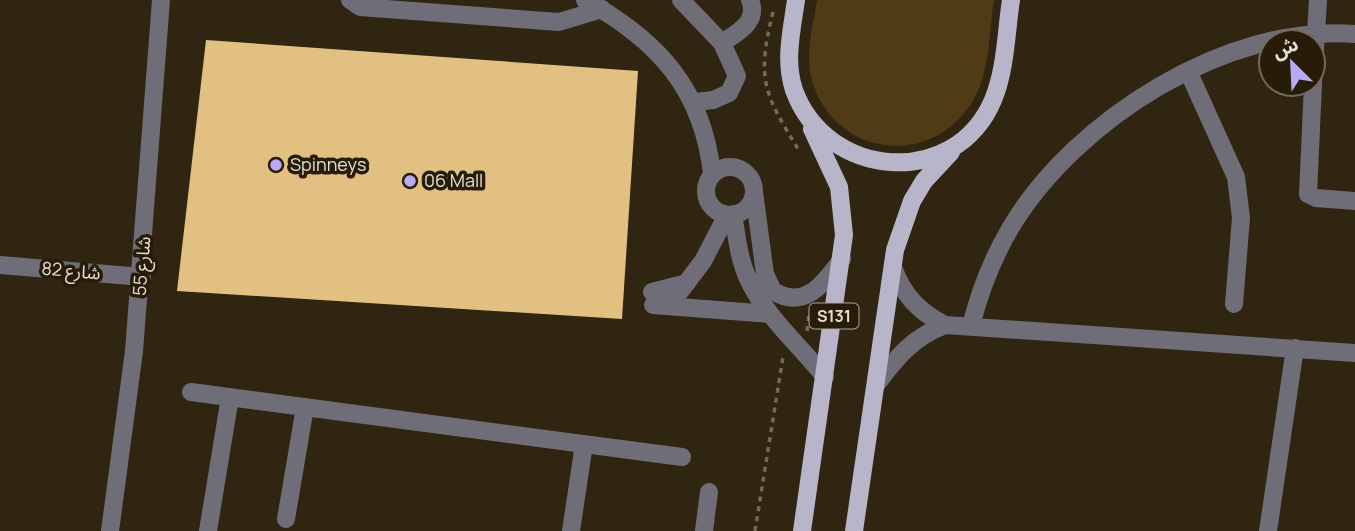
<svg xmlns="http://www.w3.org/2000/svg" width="1355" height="531" viewBox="0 0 1355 531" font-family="Manrope,'Noto Sans Arabic',sans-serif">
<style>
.green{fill:#4f3c17}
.building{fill:#e2c081}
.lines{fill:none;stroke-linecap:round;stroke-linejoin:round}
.path{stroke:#736a58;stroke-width:3.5;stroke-dasharray:5 5;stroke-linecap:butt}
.minor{stroke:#6f6d78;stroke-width:18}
.major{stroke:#b8b4ca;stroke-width:18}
.poi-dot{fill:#baaaf6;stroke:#261c08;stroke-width:2.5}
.labels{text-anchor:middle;stroke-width:7;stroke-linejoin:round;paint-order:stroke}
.shield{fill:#261c08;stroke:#aca596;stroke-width:2}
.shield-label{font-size:16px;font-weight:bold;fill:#e6e0d3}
.poi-label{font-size:18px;fill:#e6e0d3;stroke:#261c08;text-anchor:start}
.street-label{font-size:18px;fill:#e6e0d3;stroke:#261c08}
</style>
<rect width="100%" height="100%" fill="#302511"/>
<path class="green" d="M817,0H994C989,30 990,72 974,99C935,167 839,160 813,84C804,58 813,26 817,0Z"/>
<path class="building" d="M206,40L638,71L622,319L177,291Z"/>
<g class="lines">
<path class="path" d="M773,12C756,80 764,94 800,152
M807,331L809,314
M755,531L783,357"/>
<path class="minor" d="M350,0L360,7L559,22L602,9
M585,0C658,40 703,90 712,174
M681,0L722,43L737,76L729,93L713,100L695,102
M722,43C738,32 759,22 750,0
M1188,71L1236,177L1241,218L1234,304
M1313,82L1318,0
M1313,84L1308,194L1316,198L1355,201
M706 191a24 24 0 1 1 48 0a24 24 0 1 1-48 0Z
M754,192L765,274L773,291C805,311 825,282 842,259
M733,214C737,237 739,262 750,283C768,318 800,346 825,377
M0,265L142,277
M893,267C903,295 919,312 945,325L1355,353
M652,292L687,283
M653,305L770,314
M669,306L703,261L727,215
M971,326C980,290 992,259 1011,227C1075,120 1228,23 1355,34
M876,385C896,358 913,337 945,325
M191,392L682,457
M286,519L305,407
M110,531L134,351L161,0
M208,531L230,397
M571,531L584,444
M704,531L709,492
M1268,531L1295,348"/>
<path class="major" d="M796,0C792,29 784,61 794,90C826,179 955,190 993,100C1006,69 1006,32 1011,0
M802,531L844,235L839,187L812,129
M854,531L895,250L912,201L924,181L951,152"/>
</g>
<g class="poi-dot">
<circle cx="276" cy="165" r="7"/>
<circle cx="410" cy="181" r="7"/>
</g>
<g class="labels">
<rect class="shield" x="809.5" y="303.5" width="49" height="25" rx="5"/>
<g class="shield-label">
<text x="834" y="322">S131</text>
</g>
<g class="poi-label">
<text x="290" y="171">Spinneys</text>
<text x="424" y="187">06 Mall</text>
</g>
<g class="street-label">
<text transform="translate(142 266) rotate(-85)" y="6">شارع 55</text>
<text transform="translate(71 271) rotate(5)" y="6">شارع 82</text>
</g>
</g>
<g transform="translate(1292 63) rotate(336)"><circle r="33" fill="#261c08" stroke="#736a59" stroke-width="2"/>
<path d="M0-5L12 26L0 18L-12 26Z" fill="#baaaf6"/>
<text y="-10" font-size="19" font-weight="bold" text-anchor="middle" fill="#e6e0d3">ش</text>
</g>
</svg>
